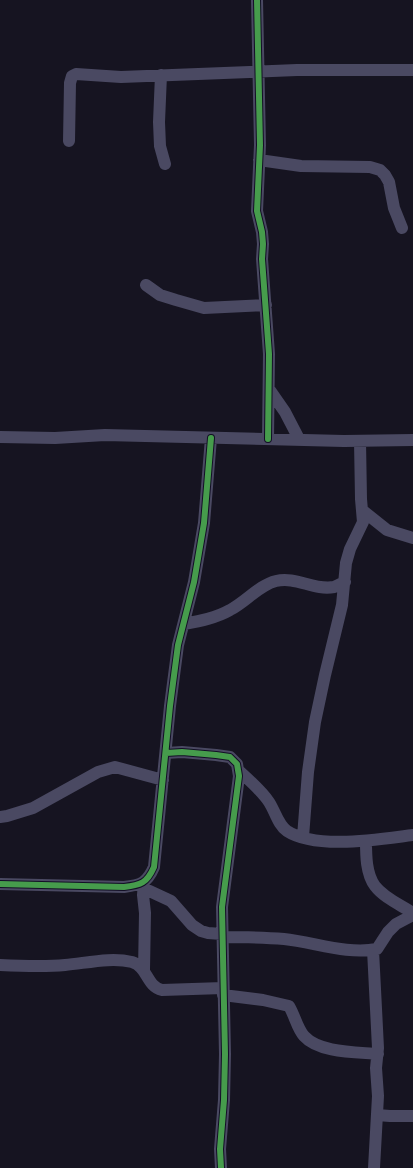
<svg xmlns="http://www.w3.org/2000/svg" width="413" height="1168" viewBox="0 0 413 1168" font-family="Signika,sans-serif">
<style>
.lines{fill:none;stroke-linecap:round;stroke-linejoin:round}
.minor{stroke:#4a4962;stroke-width:12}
.cycleway-casing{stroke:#130f26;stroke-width:8}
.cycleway{stroke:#469c4c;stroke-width:6}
</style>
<rect width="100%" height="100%" fill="#161421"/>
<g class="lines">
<path class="minor" d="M257,0L260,145L257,211L262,232L263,244L262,259L269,354L268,439
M161,75L159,122L160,146L165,164
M69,141L70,83L72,76L76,74L121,77L297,70H413
M259,160L301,166L370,167L380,170L385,175L389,182L394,208L402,228
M146,285L160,295L176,300L204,308L266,305
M269,389L285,412L299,439
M0,437L55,438L105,435L344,441L413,440
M362,510L387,530L413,538
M184,624C200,621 216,618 230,610C246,602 259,585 276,581C296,576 314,591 334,587C337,586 341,583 345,582
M166,753L182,752L216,755L230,757L237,764L239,776L222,907L225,1054L224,1100L220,1149L221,1168
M238,770C249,780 261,790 269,802C275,811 278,825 287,831C316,850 380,839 413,835
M0,817L7,816L33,808L98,772L115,767L163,780
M303,837L308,772L315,722L325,675L342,605L346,563L350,549L363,522L361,499L360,441
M366,841C366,855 366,874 375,886C384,898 401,905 413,913
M144,882L143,895L145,913L144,970
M0,884L124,887C141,885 147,883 154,867L170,706L178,645L194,582L204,523L211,438
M143,888L171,901L192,925L201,931L208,933L222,934
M222,937C243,937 263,937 284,939C314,942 347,955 377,949L388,932L396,924L413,915
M373,950L378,1048L376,1068L378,1096L374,1168
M0,965C21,966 44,967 65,965C87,963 111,957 132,962C148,967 146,986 162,990L223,988
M223,995L263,1000L289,1006C295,1016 297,1028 304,1036C319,1053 357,1052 378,1054
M377,1115L390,1116H413"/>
<defs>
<path id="cycleway" d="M257,0L260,145L257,211L262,232L263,244L262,259L269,354L268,439
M166,753L182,752L216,755L230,757L237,764L239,776L222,907L225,1054L224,1100L220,1149L221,1168
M0,884L124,887C141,885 147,883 154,867L170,706L178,645L194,582L204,523L211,438"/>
</defs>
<use href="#cycleway" class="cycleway-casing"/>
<use href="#cycleway" class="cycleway"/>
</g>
</svg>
